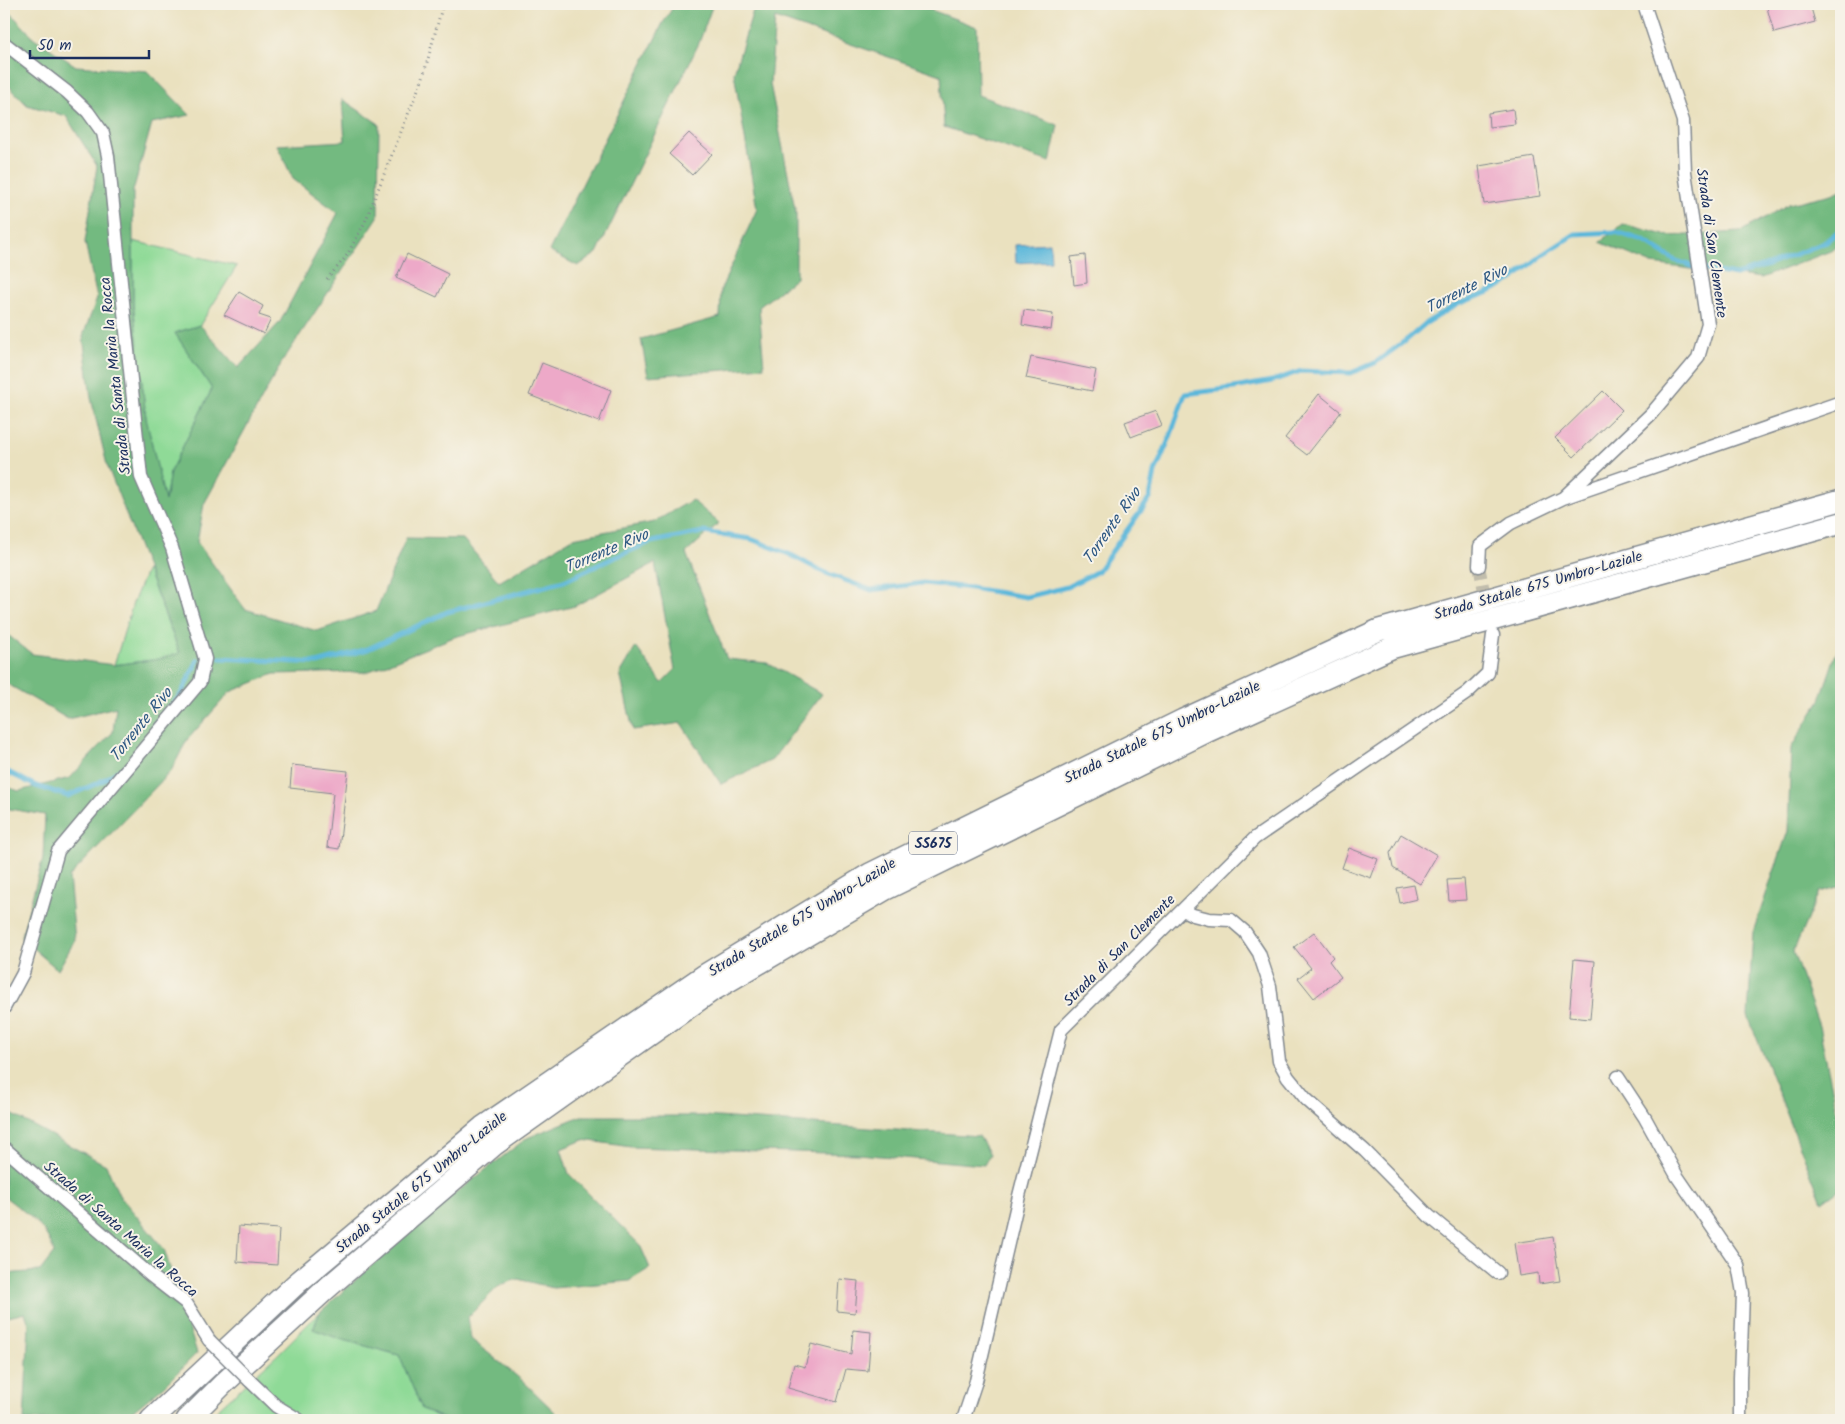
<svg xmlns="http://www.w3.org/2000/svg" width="1845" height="1424" viewBox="0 0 1845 1424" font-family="Kalam,sans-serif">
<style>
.green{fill:#8fda97;stroke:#55847a}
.forest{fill:#73ba80;stroke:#47746f}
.water{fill:#5cb7da;stroke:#3c739c}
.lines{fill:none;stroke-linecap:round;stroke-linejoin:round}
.stream{stroke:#5cb7da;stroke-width:5}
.building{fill:#eda9c8}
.minor-tunnel{stroke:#c1bdac;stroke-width:12;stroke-dasharray:12 6;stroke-linecap:butt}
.minor-casing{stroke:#82888e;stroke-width:15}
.trunk-casing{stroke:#82888e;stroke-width:24}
.path{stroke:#82888e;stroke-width:3;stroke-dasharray:1 4;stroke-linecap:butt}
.minor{stroke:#fff;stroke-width:12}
.trunk{stroke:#fff;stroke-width:21}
.minor-bridge-casing{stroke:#82888e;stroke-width:15;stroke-linecap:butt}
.minor-bridge{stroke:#fff;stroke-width:12}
.labels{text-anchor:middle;stroke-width:4;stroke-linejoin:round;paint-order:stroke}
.shield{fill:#f7f3e8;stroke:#5d6a87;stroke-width:1}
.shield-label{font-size:14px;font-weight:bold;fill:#1b2f5e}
.street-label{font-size:15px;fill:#1b2f5e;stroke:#f7f3e8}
.water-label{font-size:16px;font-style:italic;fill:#2e5883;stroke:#f7f3e8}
</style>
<rect width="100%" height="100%" fill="#f7f3e8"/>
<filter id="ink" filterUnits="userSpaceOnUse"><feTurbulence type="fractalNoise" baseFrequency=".02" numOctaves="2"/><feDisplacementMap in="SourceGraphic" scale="10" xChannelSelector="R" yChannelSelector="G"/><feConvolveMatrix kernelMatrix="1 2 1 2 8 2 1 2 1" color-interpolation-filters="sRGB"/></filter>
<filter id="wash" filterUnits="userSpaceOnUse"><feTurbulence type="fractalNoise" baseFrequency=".0096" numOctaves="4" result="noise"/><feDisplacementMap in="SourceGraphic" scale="20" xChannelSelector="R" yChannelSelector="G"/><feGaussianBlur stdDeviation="1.12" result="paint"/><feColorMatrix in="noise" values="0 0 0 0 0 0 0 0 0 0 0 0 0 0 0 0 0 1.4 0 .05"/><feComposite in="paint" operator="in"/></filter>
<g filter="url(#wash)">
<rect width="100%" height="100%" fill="#eae1bf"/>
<path class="green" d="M133,241L237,266L200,325L175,333L212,389L170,472L165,502L146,418L133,303Z
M147,569L180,654L159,659L114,665L133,603Z
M320,1312L313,1329L340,1339L399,1355L422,1409L446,1420H206L276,1356Z"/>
<path class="forest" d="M675,4H713L699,43L597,253L578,266L549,251L663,23Z
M755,4H915L977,27L978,95L1058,125L1050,162L944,127L941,75L775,18L770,84L796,214V278L759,307L764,367L648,376L641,339L720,317L721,289L757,209L734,73Z
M4,6L34,38L76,66L147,71L190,115L152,123L133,191V303L146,418L165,501L170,472L212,389L175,333L200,325L238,368L280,322L338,213L293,179L277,145L345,141L342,99L379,124L378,217L282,362L204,504L197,542L245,609L317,631L376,611L406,538L463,539L499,582L573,538L654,522L692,500L719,523L686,553L727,659L767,663L822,694L772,760L721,784L681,723L633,730L620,674L636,647L662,683L675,670L655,563L575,606L454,637L367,672L274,674L230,692L187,740L171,771L69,877L75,940L58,970L21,938L43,858L45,815L4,808V786L19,791L70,778L113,732L116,707L68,719L4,682V632L32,654L114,665L159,659L180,653L107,465L91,398L83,336L97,298L85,242L97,166L66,116L27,105L4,81Z
M1841,190V243L1833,250L1761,278L1652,264L1600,242L1623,224L1669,236L1740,232L1789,204L1832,194Z
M1841,639V886L1819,892L1793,952L1819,1026L1841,1132V1188L1822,1202L1748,1016L1753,932L1788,831L1791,748L1820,700Z
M4,1110L106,1165L119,1195L164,1249L197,1353L164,1386L122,1420H24L29,1324L25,1313L4,1318V1274L40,1271L54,1253C47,1225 25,1213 4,1196Z
M581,1116H704L979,1136L990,1154L984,1165L858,1154L631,1147L583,1140L561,1149L569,1174L640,1245L650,1268L629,1281L553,1288L518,1279L500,1285L468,1317L471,1339L524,1382L563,1420H446L422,1409L399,1355L340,1339L313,1329L320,1312L432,1211L527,1138Z"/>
<path class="water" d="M1050,243L1051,261L1016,263L1015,245Z"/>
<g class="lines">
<path class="stream" d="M220,658L317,663L368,649L447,612L564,581L611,559L651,542L703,532L751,539L791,555L823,572L871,590L923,583L971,588L1026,597L1067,587L1098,571L1150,498L1155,472L1170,437L1185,394L1234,388L1272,381L1301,371L1351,373L1375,363L1409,338L1426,323L1458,304L1487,293L1511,280L1544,254L1575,234L1616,232L1644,241L1674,260L1700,269L1736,275L1768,265L1824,243L1841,229
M156,725L181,694L198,660
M4,770L36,786L68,796L100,782L120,770"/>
</g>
<g id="blocks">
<path class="building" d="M1766,4H1810L1815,22L1774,33Z
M1513,109L1515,124L1489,127L1488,113Z
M689,133L712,154L692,175L669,154Z
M1534,157L1540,196L1484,204L1479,166Z
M407,254L448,274L437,297L396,278Z
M1085,255L1087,283L1074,285L1071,257Z
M239,292L263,306L259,315L271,319L264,334L224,315Z
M1024,310L1053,314L1051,330L1022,325Z
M1031,357L1096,370L1092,391L1026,378Z
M542,363L611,390L599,422L529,395Z
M1603,391L1622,410L1574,457L1555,438Z
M1319,394L1341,412L1307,455L1285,438Z
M1156,411L1162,425L1131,437L1125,422Z
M292,765L348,771L339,849L327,847L333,793L290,788Z
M1401,834L1437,855L1420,884L1393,868L1390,853Z
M1349,848L1378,859L1371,878L1342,868Z
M1464,879L1466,900L1449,901L1447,880Z
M1414,885L1417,899L1400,903L1397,888Z
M1314,932L1333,957L1329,961L1341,977L1314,998L1298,978L1311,968L1294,947Z
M1574,959L1595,961L1590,1019L1569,1017Z
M239,1226L279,1229L277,1265L237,1262Z
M1553,1237L1560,1281L1539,1284L1538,1273L1519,1276L1514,1243Z
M839,1279L858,1281L855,1313L837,1311Z
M853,1330L871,1332L868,1371L846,1369L837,1402L788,1388L794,1364L805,1367L811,1344L851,1354Z"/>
</g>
</g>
<g filter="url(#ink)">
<use href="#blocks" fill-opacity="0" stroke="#82888e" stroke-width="1"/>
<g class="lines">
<path class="minor-tunnel" d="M1479,566L1487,606"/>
<defs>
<path id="minor" d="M4,43L67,92L88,112L103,133L108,156L141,477L172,548L205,659L200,682L58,851L23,973L4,1008
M1563,498L1651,414L1698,358L1708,324L1685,172L1683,121L1644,4
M1479,566L1480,546L1511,523L1563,498L1841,402
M1183,910L1193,915L1209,919L1231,920L1245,932L1259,953L1270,986L1279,1061L1288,1077L1306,1099L1365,1151L1429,1216L1498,1273
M1618,1077L1645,1118L1677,1176L1738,1265L1743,1293L1740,1378V1420
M4,1148L150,1275L186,1303L209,1340
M249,1380L276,1406L299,1420
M963,1420L976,1381L1019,1196L1061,1030L1255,838L1467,693L1488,673L1493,635"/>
<path id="trunk" d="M151,1420L296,1284L483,1127L705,975L870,874L1183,720L1379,630L1841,500
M187,1420L223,1384L326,1289L494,1145L710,992L886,889L1206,732L1391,648L1841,523"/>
</defs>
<use href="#minor" class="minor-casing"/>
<use href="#trunk" class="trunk-casing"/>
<path class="path" d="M327,279L346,257L365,222L423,77L443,4"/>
<use href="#minor" class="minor"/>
<use href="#trunk" class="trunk"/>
<defs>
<path id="minor-bridge" d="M209,1340L249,1380"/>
</defs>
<use href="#minor-bridge" class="minor-bridge-casing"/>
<use href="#minor-bridge" class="minor-bridge"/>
</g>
</g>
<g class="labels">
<rect class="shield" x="909" y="831.5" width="48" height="23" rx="4"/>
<g class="shield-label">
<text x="933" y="848">SS675</text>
</g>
<g class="street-label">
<text transform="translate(1712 243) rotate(82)" y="5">Strada di San Clemente</text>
<text transform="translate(115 376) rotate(-96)" y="5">Strada di Santa Maria la Rocca</text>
<text transform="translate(1538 585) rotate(-16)" y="5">Strada Statale 675 Umbro-Laziale</text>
<text transform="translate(1162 732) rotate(-26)" y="5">Strada Statale 675 Umbro-Laziale</text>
<text transform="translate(802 917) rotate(-31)" y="5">Strada Statale 675 Umbro-Laziale</text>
<text transform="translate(1119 950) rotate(-45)" y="5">Strada di San Clemente</text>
<text transform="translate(421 1182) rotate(-39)" y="5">Strada Statale 675 Umbro-Laziale</text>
<text transform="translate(121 1229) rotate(41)" y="5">Strada di Santa Maria la Rocca</text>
</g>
<g class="water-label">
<text transform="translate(1466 288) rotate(-27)" y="6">Torrente Rivo</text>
<text transform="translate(1111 525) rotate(-55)" y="6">Torrente Rivo</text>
<text transform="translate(606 550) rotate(-23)" y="6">Torrente Rivo</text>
<text transform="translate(140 724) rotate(-51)" y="6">Torrente Rivo</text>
</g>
</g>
<rect width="1845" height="1424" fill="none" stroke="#f7f3e8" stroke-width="20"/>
<path d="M30 50v8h119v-8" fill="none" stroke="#1b2f5e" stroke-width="2.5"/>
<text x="38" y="50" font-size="15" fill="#1b2f5e" stroke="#f7f3e8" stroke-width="4" paint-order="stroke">50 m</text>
</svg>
